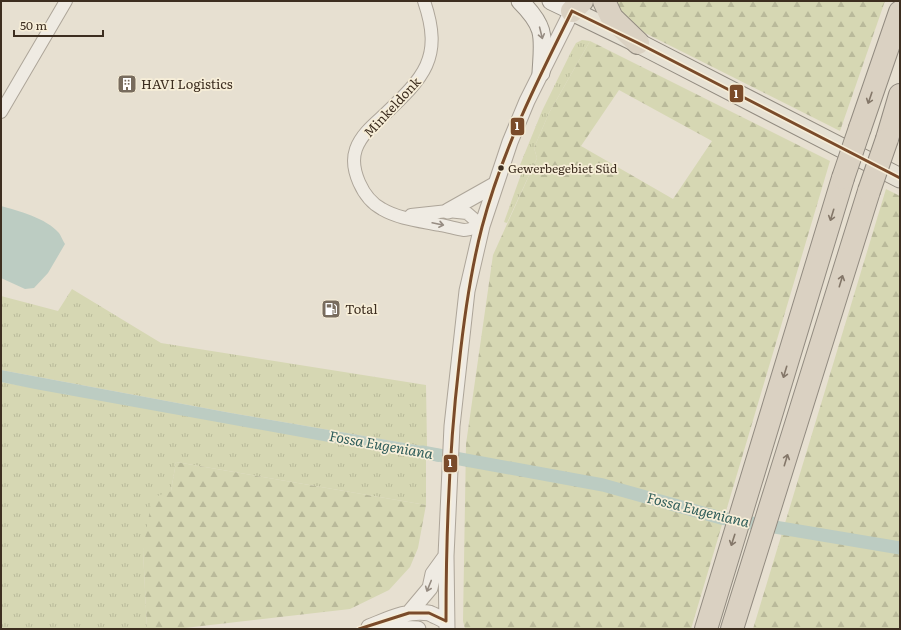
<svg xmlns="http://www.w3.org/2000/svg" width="901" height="630" viewBox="0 0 901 630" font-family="Literata,serif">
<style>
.grass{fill:url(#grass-tufts)}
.forest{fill:url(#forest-firs);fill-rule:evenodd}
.water{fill:#bcccc2}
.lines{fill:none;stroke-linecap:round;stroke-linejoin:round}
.canal{stroke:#bcccc2;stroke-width:13}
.minor-casing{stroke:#ada599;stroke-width:14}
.tertiary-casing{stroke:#ada599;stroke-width:17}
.secondary-casing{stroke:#9c958a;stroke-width:19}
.primary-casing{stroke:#928b80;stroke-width:21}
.motorway-casing{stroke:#928b80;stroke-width:24}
.minor{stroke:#efebe3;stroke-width:12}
.tertiary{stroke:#efebe3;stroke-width:15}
.secondary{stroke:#efebe3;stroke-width:17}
.primary{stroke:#e6e1d4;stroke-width:19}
.motorway{stroke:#dad1c2;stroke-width:22}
.motorway-bridge-casing{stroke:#928b80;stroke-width:24;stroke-linecap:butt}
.motorway-bridge{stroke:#dad1c2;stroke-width:22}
.bus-1-casing{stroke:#f7eed8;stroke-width:6}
.bus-1{stroke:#7a4b2a;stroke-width:3}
.oneway{stroke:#968c82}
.oneway2{stroke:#847769}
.bus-dot{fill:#3d2e20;stroke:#f7eed8;stroke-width:1.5}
.labels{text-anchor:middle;stroke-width:3.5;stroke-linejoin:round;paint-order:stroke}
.bus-label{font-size:12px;fill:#3d2e20;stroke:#f7eed8;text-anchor:start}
.poi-label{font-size:13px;fill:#3d2e20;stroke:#f7eed8;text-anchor:start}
.street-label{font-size:13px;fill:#3d2e20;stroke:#f7eed8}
.water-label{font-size:14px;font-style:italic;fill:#2f5d5a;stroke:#f7eed8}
.line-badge{stroke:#f7eed8;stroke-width:1.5}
.badge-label{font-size:11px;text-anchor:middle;font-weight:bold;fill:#fff}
</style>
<defs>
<pattern id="grass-tufts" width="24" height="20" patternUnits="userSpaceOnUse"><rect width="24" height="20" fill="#d6d7b3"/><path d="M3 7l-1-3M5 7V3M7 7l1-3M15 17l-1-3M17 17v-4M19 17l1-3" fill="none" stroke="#b9b99a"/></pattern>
<pattern id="forest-firs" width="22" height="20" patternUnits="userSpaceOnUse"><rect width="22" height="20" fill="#d6d7b3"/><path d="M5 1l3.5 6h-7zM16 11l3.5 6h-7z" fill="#b9b99a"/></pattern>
</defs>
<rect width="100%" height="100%" fill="#e7e0d1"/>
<path class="grass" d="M582,40L590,41L549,113L534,148L537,158L507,223L504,222L524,166L520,165L542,111L571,52L576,43Z
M72,289L161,343L426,385L427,447L231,413L1,370V296L58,311Z
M1,382L426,459V505L176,462L171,491L143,550L147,629H1Z"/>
<path class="forest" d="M609,1H885L840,131L639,30Z
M590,41L830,161L691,629H465L463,621L466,444L493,255L537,158L534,148L549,113ZM619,90L712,141L673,199L581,146Z
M886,189L900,196V629H753Z
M176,462L426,505L418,548L410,567L389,590L350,609L176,629H147L143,550L152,498L171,491Z"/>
<path class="water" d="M1,206C19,211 46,218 59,233C61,236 63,241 65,244L48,273L34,288L25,289L1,278Z
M1,370L231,413L439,449V462L35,389L1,382Z"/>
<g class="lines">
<path class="canal" d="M422,452L603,485L721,518L900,548"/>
<defs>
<path id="minor" d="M424,1C444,59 423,78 383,116C373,125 361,135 356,149C349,169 363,199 382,209C399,219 421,221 440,225C448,226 456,229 464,230C470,230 476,227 482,226
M1,112L66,1
M411,215L448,211L467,213L482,226"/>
<path id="tertiary" d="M448,211L496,184
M409,613L430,588L433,574L446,556
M369,627C387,620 408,609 429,613C434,615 441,619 446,621
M373,627L418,629
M447,629L446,556L452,426L467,291L482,226L510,142L527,101L572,11"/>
<path id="secondary" d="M520,1C547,28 543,37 541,73
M551,1L572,11"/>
<path id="primary" d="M572,11L638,43L900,178"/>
<path id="motorway" d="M604,1L612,18L638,43
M572,11L582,1
M860,128L900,12
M887,139L900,95
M706,629L843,178
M732,629L869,191"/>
</defs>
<use href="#minor" class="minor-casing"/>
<use href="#tertiary" class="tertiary-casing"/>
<use href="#secondary" class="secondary-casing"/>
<use href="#primary" class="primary-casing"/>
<use href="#motorway" class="motorway-casing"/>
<use href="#minor" class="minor"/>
<use href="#tertiary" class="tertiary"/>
<use href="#secondary" class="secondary"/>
<use href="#primary" class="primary"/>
<use href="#motorway" class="motorway"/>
<defs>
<path id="motorway-bridge" d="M843,178L860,128
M869,191L887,139"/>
</defs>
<use href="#motorway-bridge" class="motorway-bridge-casing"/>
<use href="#motorway-bridge" class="motorway-bridge"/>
<defs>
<path id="bus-1" d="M572,11L638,43L900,178
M446,621C446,535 449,450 459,365C464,318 470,273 482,227C502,151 537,81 572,11
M359,629L409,613H429L446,621"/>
</defs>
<use href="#bus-1" class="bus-1-casing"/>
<use href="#bus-1" class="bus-1"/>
</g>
<defs><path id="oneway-shaft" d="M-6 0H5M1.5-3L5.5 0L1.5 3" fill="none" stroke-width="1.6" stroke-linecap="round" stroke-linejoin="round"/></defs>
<g class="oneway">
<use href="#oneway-shaft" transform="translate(541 33) rotate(76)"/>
<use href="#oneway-shaft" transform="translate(438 224) rotate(12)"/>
<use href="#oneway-shaft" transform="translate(429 586) rotate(112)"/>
</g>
<g class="oneway2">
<use href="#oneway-shaft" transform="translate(870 98) rotate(109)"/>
<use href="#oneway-shaft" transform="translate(832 215) rotate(107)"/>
<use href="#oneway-shaft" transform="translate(841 281) rotate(-73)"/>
<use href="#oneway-shaft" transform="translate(785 372) rotate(107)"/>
<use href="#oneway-shaft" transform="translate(786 460) rotate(-73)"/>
<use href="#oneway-shaft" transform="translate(733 540) rotate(108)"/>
</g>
<defs>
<symbol id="building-square" viewBox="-11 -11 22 22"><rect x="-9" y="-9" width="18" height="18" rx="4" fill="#786c5e" stroke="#f7eed8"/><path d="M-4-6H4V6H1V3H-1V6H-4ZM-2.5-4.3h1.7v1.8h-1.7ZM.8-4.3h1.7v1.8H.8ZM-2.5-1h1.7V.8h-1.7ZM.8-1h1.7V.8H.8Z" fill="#fff"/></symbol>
<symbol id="fuel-square" viewBox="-11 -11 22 22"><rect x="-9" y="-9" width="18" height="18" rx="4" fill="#786c5e" stroke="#f7eed8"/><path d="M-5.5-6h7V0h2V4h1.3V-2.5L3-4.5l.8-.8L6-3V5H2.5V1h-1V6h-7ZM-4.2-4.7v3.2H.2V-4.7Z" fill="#fff"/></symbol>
</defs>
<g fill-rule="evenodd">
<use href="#building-square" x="116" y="73" width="22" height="22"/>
<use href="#fuel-square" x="320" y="298" width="22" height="22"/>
</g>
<circle class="bus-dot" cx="501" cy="168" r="3.5"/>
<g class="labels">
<g class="bus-label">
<text x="508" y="173">Gewerbegebiet Süd</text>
</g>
<g class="poi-label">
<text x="141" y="89">HAVI Logistics</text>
<text x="345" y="314">Total</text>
</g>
<g class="street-label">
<text transform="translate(392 107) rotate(-47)" y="5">Minkeldonk</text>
</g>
<g class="water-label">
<text transform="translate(381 445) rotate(10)" y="5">Fossa Eugeniana</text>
<text transform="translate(698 510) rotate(14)" y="5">Fossa Eugeniana</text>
</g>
</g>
<g class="line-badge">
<rect x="729" y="84" width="15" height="19" rx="4" fill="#7a4b2a"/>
<rect x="510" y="117" width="15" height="19" rx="4" fill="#7a4b2a"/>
<rect x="443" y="454" width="15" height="19" rx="4" fill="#7a4b2a"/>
</g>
<g class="badge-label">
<text x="736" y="98">1</text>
<text x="517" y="130">1</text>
<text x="450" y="467">1</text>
</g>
<rect width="901" height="630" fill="none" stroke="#3d2e20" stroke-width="4"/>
<path d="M14 30v6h89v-6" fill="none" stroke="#3d2e20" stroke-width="2"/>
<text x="20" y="30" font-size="12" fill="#3d2e20" stroke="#f7eed8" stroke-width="3" paint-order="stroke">50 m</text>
</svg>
